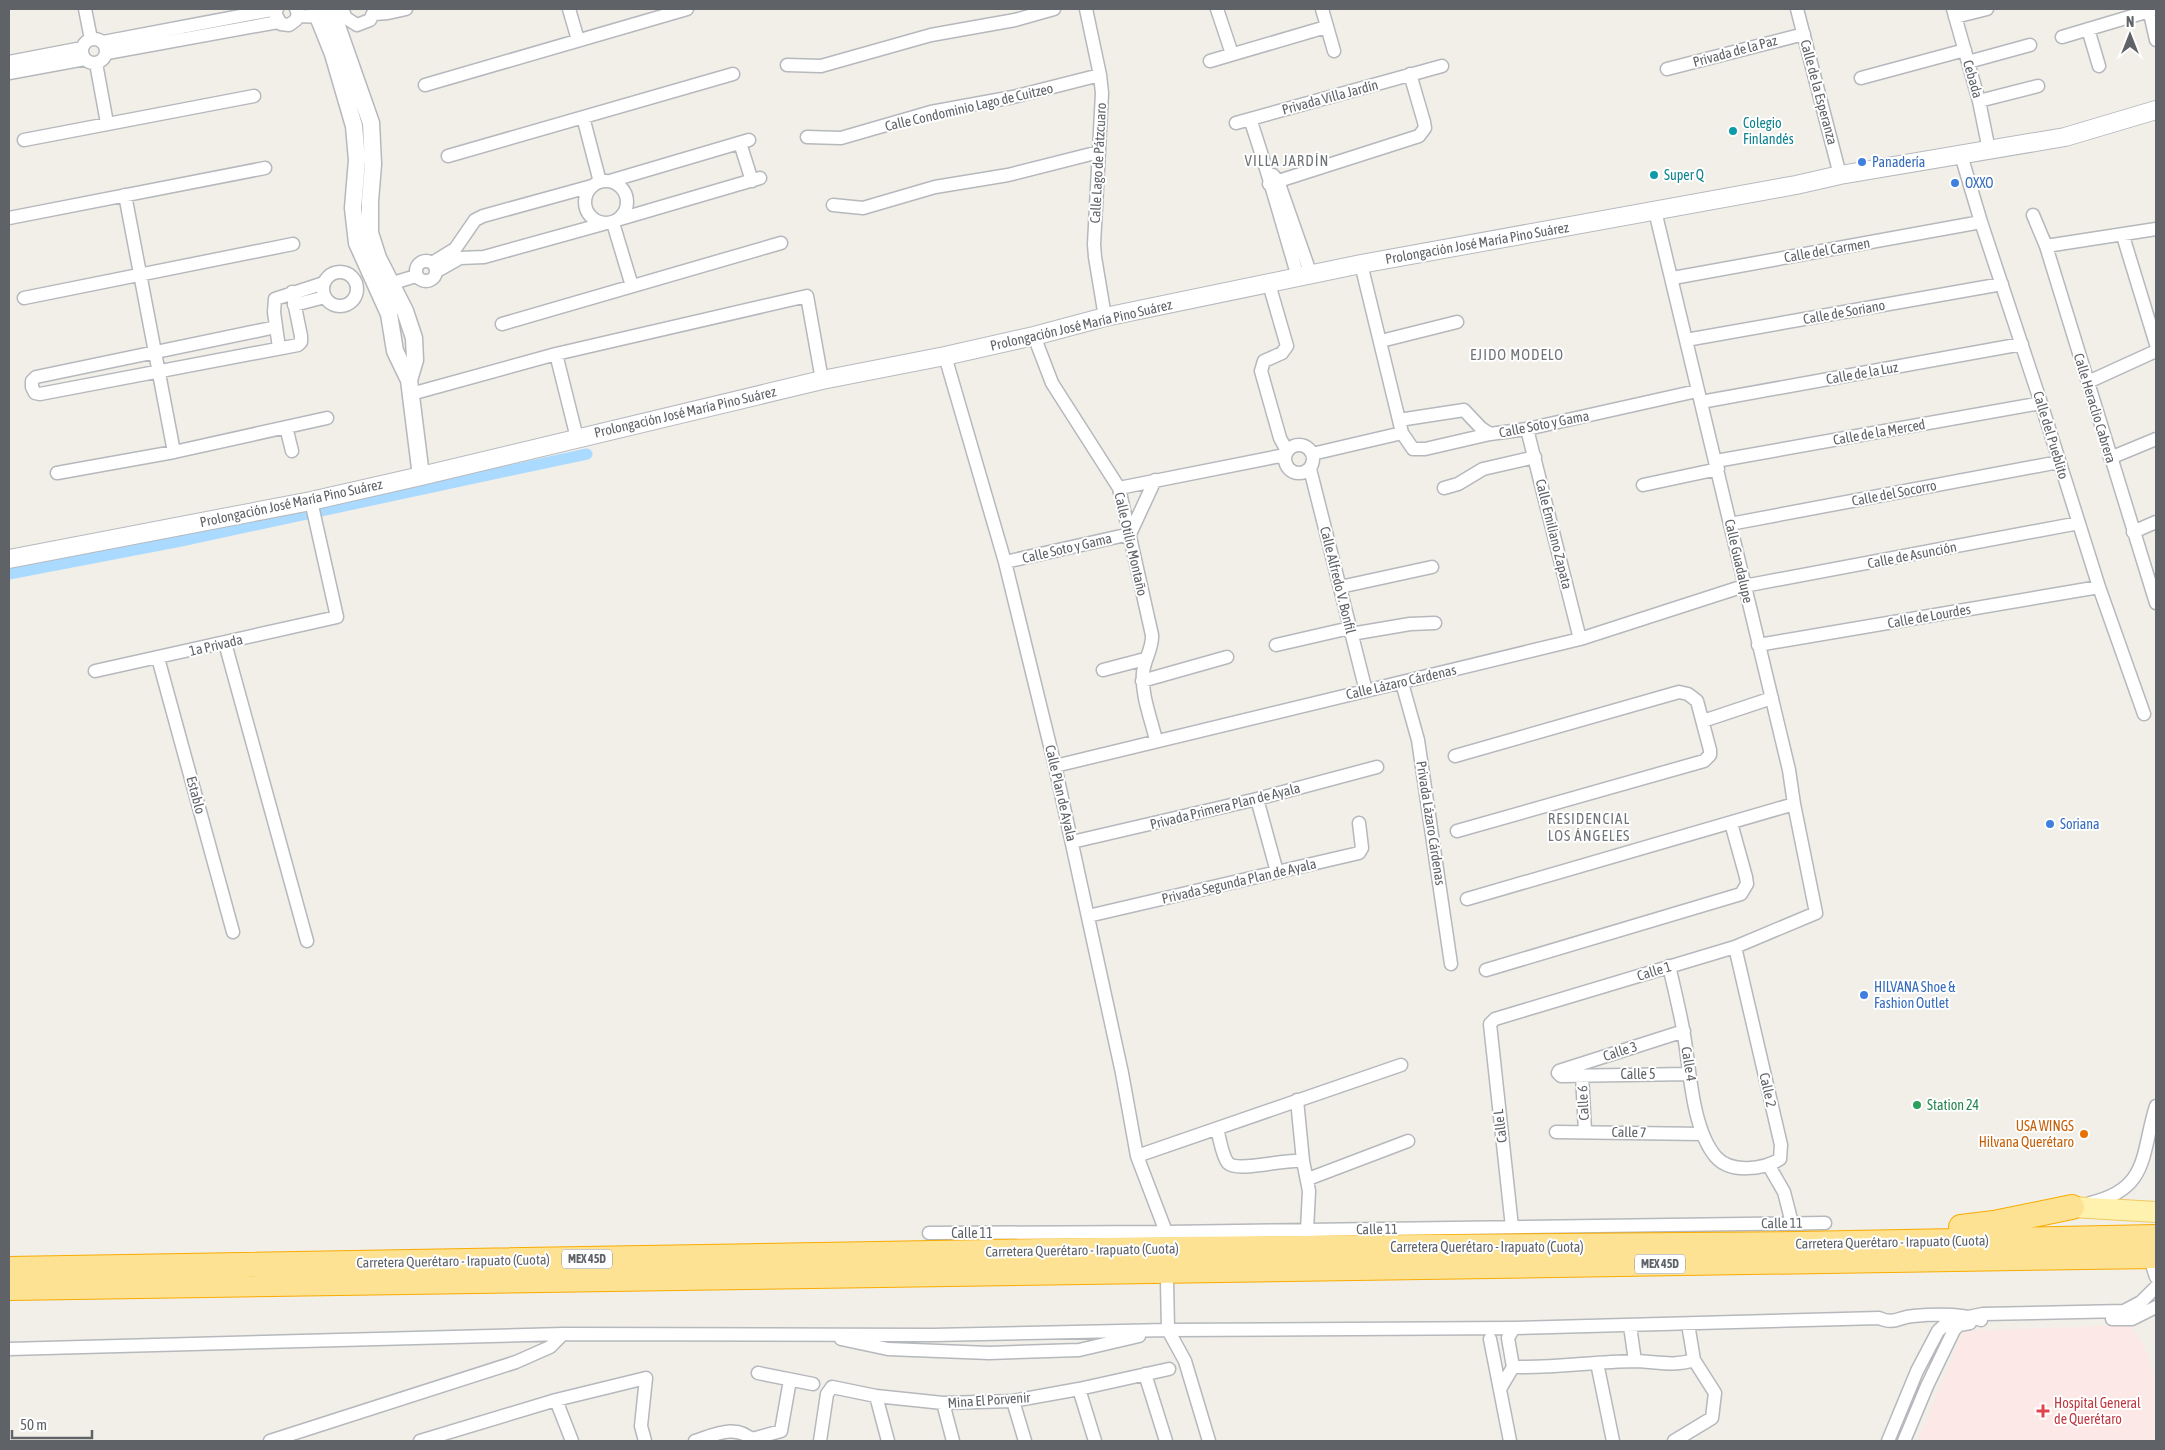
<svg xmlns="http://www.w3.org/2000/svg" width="2165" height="1450" viewBox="0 0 2165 1450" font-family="'Asap Condensed',sans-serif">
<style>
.medical{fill:#fce8e6}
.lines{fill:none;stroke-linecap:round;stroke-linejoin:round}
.canal{stroke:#aadaff;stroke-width:11}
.minor-casing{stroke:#b5b8bc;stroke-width:15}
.tertiary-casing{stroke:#b5b8bc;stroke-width:19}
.secondary-casing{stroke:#b6babf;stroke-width:20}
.primary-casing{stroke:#f2c960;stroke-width:22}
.motorway-casing{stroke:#f9ab00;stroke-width:26}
.minor{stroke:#fff;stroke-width:12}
.tertiary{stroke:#fff;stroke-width:16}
.secondary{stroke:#fff;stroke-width:18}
.primary{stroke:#fff2af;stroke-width:20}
.motorway{stroke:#fde293;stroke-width:24}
.culture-dot{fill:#0f9aa8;stroke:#fff;stroke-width:2}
.shop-dot{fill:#3f7fe0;stroke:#fff;stroke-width:2}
.leisure-dot{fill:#2e9e5b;stroke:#fff;stroke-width:2}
.food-dot{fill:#e8710a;stroke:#fff;stroke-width:2}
.health-dot{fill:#e0444e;stroke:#fff;stroke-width:2}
.labels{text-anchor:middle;stroke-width:4;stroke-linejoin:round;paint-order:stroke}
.shield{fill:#fff;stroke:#8f9295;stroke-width:1}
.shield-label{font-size:12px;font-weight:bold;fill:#5f6368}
.street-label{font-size:14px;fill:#5f6368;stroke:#fff}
.culture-label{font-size:14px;fill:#0d838f;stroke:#fff;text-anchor:start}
.shop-label{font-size:14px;fill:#366cbe;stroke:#fff;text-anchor:start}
.leisure-label{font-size:14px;fill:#27864d;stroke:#fff;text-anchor:start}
.food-label{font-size:14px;fill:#c56008;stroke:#fff;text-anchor:end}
.health-label{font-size:14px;fill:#be3a42;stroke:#fff;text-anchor:start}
.neighbourhood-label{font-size:15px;letter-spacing:1px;fill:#70757a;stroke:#fff}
</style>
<rect width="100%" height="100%" fill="#f1efe8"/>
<path class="medical" d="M2130,1325L2144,1345L2156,1381V1441H1918L1963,1331Z"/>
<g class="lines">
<path class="canal" d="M9,574L181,541L587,454"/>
<defs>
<path id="minor" d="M85,9L91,39
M342,9L346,18L357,25L370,20L375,9
M569,9L578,40
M1086,9L1100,75L1102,93L1094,244L1095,257L1105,317
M1217,9L1232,54
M1322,9L1334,51
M1797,9L1840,175
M1953,9L1979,101L1989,150
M2149,9L2156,40
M374,14L388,13L406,9
M276,15L281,24L289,25L296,20L298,13L296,9
M298,16L325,17
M1955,17L1987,9
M2088,29L2099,66
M2062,37L2156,9
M82 51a12 12 0 1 1 24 0a12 12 0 1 1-24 0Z
M103,42L277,9
M107,53L278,22
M1210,61L1326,27
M9,62L82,48
M1968,62L2030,45
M96,63L107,123
M787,65L821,66L931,35L1015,20L1054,9
M1667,69L1804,34
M9,73L85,59
M1861,78L1965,50
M425,85L687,9
M1979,101L2038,86
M583,117L600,182
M1250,119C1268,171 1282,224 1298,277
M1236,123L1442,66
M807,137L841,138L931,112L1013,97L1100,75
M24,140L254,96
M740,143L752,181
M1961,155L1981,222L2041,403L2099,587L2144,714
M448,156L733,74
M1273,175L1278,181L1311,275
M585 202a21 21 0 1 1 42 0a21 21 0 1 1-42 0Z
M610,181L749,140
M1269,184L1419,136L1425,128L1424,122L1410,74
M125,195L174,452
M833,205L863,208L935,187L1008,175L1099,152
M2033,215L2046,246L2156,603
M9,218L265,168
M620,219L760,178
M613,223L632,286
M2123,236L2156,344
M2046,246L2156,229
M416 271a10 10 0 1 1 20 0a10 10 0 1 1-20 0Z
M432,263L455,249L475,220L483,216L592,186
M1361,264L1399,420L1402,433L1413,449H1425L1490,434
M437,271L460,258L484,257L603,224
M323 289a17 17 0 1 1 34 0a17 17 0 1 1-34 0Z
M1673,278L1981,222
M1269,284L1287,346L1282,353L1264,361L1261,371L1280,438L1287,451
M383,286L416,276
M24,298L293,244
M294,305L325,297
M502,324L781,243
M276,327L36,377L32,381V387L35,393L40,394L298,345L301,342V336L292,292
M1034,336L1052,383L1119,488L1152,635C1153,648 1144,660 1143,673C1141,694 1151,719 1156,740
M1686,340L2002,284
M1381,341L1457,322
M279,348L274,312L275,299L324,283
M556,354L577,438
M945,356L1005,562L1055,766L1122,1073L1137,1156L1166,1232V1241
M2088,382L2156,351
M411,394L556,354L807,296L822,380
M1701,402L2022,344
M1399,420L1464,410L1481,428L1490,434L1527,429L1697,391
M286,427L292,451
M1527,429L1580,639
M1285 459a14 14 0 1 1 28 0a14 14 0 1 1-28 0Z
M1312,454L1402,433
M2110,458L2156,439
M1716,461L2041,403
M1310,469L1366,691
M57,473L174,452L327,418
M1643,485L1718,469
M1119,488L1285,455
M1444,488L1458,484L1483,469L1535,457
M1730,524L2059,462
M2133,532L2156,522
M1005,562L1130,534L1155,480
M1340,587L1432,567
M1351,634L1410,624L1435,623
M225,643L307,941
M1276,645L1350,628
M1758,645L2099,587
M158,658L233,932
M1103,670L1145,659
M95,671L337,617L311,501
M1142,681L1227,657
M1402,683L1418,740L1451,964
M1703,721L1772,698
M1455,756L1679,692L1688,694L1697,701L1710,750V755L1704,761L1457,831
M1055,766L1580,639L1744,586L2079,523
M1257,799L1277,872
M1072,842L1257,799L1377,767
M1467,899L1794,804
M1088,916L1359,853L1362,848L1359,823
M1669,966C1674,987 1679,1008 1683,1029C1690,1066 1691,1128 1716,1157C1731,1174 1764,1169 1780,1159L1781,1145L1735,947
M1486,970L1741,894L1747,884L1746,877L1731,823
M1684,1031L1559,1071L1558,1073L1561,1076L1689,1074
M1582,1075L1585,1131
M1297,1100L1303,1161
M1217,1129C1220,1139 1222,1156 1228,1163C1238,1173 1287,1158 1303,1161L1309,1191L1307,1230
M1556,1132L1703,1134
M1137,1156L1401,1065
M1769,1166L1784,1192L1792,1223
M1308,1179L1408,1141
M2090,1203C2150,1189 2141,1153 2156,1106
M1512,1227L1490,1024L1495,1019L1735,947L1816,913L1794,804L1789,770L1655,211
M929,1233L1166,1232L1825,1223
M2153,1268L2156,1277
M1167,1281L1168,1330L1185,1361L1209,1441
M2112,1319H2132L2156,1307
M1630,1326L1635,1361
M841,1339L888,1349L989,1353L1079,1350L1139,1336
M1490,1339L1510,1441
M9,1349L563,1334L933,1335L1168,1330L1514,1328L1879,1318C1895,1325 1898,1317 1913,1316C1935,1314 1961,1313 1981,1320
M1597,1363L1613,1441
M1513,1367C1553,1368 1592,1362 1633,1361C1654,1361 1673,1367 1694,1360
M758,1373L813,1384
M1145,1374L1166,1441
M1079,1389L1095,1441
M1500,1389L1513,1367L1508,1338L1514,1328
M876,1396L888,1441
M556,1400L572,1441
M1013,1401L1025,1441
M943,1403L953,1441
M752,1439L781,1431L790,1380
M270,1441L516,1362L550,1347L563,1334
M420,1441L556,1400L646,1378L641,1426L645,1441
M695,1441C714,1435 737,1423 753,1441
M820,1441L827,1394L832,1387L876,1396L943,1403L1013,1401L1079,1389L1169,1369
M1674,1441L1712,1418L1715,1393L1694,1360L1688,1324
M1888,1441L1917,1371L1938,1331L1949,1321L1983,1314L2124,1311L2141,1302L2156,1287
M1904,1441L1927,1386L1954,1330L1959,1325L1970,1323"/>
<path id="tertiary" d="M315,9L333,54L354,126L357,160L353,208L357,243L389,314L395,351L409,380
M331,9L371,123L373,164L370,201V233L378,258L405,311L414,338L415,360L409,380L421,476"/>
<path id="secondary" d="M9,559L311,501L421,476L822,380L945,356L1034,336L1105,317L1361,264L1796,185L1840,175L2065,137L2156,110"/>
<path id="primary" d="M2072,1207L2156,1212"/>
<path id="motorway" d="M1961,1227L1994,1223L2072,1207
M9,1269L1165,1249L1798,1244L2156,1237
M9,1288L2156,1256"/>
</defs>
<use href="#minor" class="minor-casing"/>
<use href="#tertiary" class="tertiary-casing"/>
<use href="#secondary" class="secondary-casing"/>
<use href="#primary" class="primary-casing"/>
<use href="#motorway" class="motorway-casing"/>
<use href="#minor" class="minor"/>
<use href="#tertiary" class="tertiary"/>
<use href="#secondary" class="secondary"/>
<use href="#primary" class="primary"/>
<use href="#motorway" class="motorway"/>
</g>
<g class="culture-dot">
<circle cx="1733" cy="131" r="5"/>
<circle cx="1654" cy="175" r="5"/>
</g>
<g class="shop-dot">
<circle cx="1862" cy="162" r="5"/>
<circle cx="1955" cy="183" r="5"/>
<circle cx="2050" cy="824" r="5"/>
<circle cx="1864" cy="995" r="5"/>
</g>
<circle class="leisure-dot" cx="1917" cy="1105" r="5"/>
<circle class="food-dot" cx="2084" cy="1134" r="5"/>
<path class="health-dot" d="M2040.5 1403.5h5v5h5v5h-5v5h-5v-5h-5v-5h5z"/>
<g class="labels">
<g class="shield">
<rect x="562" y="1249.5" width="50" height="19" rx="4"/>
<rect x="1635" y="1254.5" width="50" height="19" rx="4"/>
</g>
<g class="shield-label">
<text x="587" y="1263">MEX 45D</text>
<text x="1660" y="1268">MEX 45D</text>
</g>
<g class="street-label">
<text transform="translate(1735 51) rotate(-15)" y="5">Privada de la Paz</text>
<text transform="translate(1973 79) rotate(74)" y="5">Cebada</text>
<text transform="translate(1819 92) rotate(75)" y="5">Calle de la Esperanza</text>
<text transform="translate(1330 97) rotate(-15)" y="5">Privada Villa Jardín</text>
<text transform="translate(969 107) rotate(-13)" y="5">Calle Condominio Lago de Cuitzeo</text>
<text transform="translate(1098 163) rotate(-87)" y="5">Calle Lago de Pátzcuaro</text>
<text transform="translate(1477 243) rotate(-10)" y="5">Prolongación José María Pino Suárez</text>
<text transform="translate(1827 250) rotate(-10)" y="5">Calle del Carmen</text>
<text transform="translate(1844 312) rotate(-10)" y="5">Calle de Soriano</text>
<text transform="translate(1081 325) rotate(-13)" y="5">Prolongación José María Pino Suárez</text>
<text transform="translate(1862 373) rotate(-10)" y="5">Calle de la Luz</text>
<text transform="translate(2095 408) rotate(73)" y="5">Calle Heraclio Cabrera</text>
<text transform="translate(685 412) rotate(-13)" y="5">Prolongación José María Pino Suárez</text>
<text transform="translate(1544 424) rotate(-11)" y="5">Calle Soto y Gama</text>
<text transform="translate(1879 432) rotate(-10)" y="5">Calle de la Merced</text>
<text transform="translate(2051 435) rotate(73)" y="5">Calle del Pueblito</text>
<text transform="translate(1894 493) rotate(-11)" y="5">Calle del Socorro</text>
<text transform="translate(291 503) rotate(-12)" y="5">Prolongación José María Pino Suárez</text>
<text transform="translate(1554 534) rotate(76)" y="5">Calle Emiliano Zapata</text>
<text transform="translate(1131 544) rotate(77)" y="5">Calle Otilio Montaño</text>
<text transform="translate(1067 548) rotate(-13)" y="5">Calle Soto y Gama</text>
<text transform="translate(1912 555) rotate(-11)" y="5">Calle de Asunción</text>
<text transform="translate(1739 561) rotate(77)" y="5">Calle Guadalupe</text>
<text transform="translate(1338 580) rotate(76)" y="5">Calle Alfredo V. Bonfil</text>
<text transform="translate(1929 616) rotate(-10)" y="5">Calle de Lourdes</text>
<text transform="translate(216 645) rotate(-13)" y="5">1a Privada</text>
<text transform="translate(1401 682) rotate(-13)" y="5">Calle Lázaro Cárdenas</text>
<text transform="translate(1061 793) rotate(77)" y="5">Calle Plan de Ayala</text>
<text transform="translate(196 795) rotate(75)" y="5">Establo</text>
<text transform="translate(1225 806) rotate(-14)" y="5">Privada Primera Plan de Ayala</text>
<text transform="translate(1431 823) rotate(81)" y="5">Privada Lázaro Cárdenas</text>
<text transform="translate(1239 881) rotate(-13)" y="5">Privada Segunda Plan de Ayala</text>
<text transform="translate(1654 971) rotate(-17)" y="5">Calle 1</text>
<text transform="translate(1620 1051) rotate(-18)" y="5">Calle 3</text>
<text transform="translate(1689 1064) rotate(81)" y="5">Calle 4</text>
<text x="1638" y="1079">Calle 5</text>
<text transform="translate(1768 1090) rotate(77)" y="5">Calle 2</text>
<text transform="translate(1583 1103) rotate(-93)" y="5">Calle 6</text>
<text transform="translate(1500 1126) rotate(-97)" y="5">Calle L</text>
<text transform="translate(1629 1132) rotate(1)" y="5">Calle 7</text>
<text transform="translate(1782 1223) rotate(-1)" y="5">Calle 11</text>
<text transform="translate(1377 1229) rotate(-1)" y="5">Calle 11</text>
<text x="972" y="1238">Calle 11</text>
<text transform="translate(1892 1242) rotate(-1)" y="5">Carretera Querétaro - Irapuato (Cuota)</text>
<text x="1487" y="1252">Carretera Querétaro - Irapuato (Cuota)</text>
<text transform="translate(1082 1250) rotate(-1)" y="5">Carretera Querétaro - Irapuato (Cuota)</text>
<text transform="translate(453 1261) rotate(-1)" y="5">Carretera Querétaro - Irapuato (Cuota)</text>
<text transform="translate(989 1400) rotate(-4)" y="5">Mina El Porvenir</text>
</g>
<g class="culture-label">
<text x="1743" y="128">Colegio<tspan x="1743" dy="16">Finlandés</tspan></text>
<text x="1664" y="180">Super Q</text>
</g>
<g class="shop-label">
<text x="1872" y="167">Panadería</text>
<text x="1965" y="188">OXXO</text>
<text x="2060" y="829">Soriana</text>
<text x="1874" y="992">HILVANA Shoe &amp;<tspan x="1874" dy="16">Fashion Outlet</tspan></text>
</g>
<g class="leisure-label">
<text x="1927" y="1110">Station 24</text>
</g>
<g class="food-label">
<text x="2074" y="1131">USA WINGS<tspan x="2074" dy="16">Hilvana Querétaro</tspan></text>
</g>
<g class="health-label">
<text x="2054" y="1408">Hospital General<tspan x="2054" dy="16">de Querétaro</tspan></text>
</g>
<g class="neighbourhood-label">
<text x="1287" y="166">VILLA JARDÍN</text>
<text x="1517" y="360">EJIDO MODELO</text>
<text x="1589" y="824">RESIDENCIAL<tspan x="1589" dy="17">LOS ÁNGELES</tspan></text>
</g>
</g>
<rect width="2165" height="1450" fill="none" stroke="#5f6368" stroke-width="20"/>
<g transform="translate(2130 35)" stroke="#ffffff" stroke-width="4" paint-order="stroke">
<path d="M0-4L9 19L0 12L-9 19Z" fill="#5f6368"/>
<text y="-8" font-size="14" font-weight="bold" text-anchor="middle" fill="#5f6368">N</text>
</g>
<path d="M12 1430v8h80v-8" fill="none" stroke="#5f6368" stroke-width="2.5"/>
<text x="20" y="1430" font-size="15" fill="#5f6368" stroke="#ffffff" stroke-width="4" paint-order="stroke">50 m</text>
</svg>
